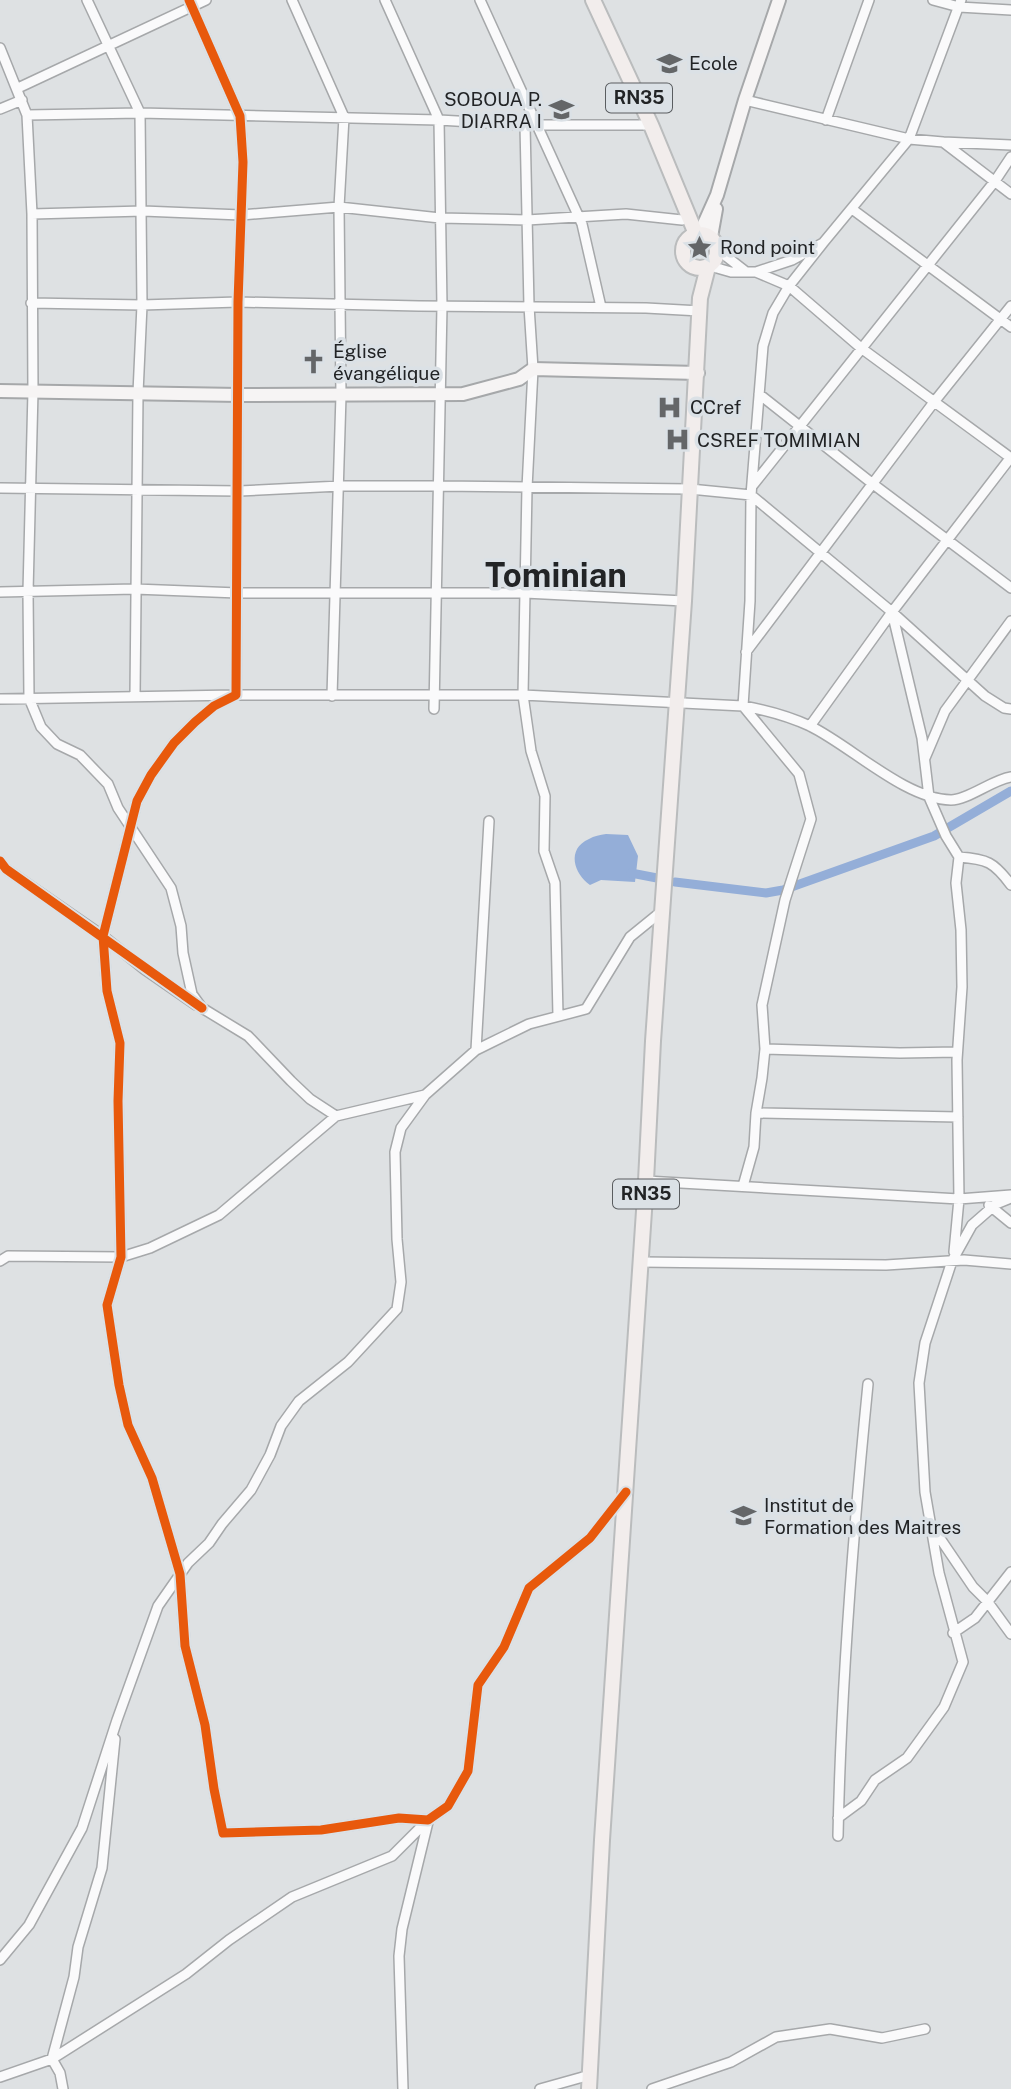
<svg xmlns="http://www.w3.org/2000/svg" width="1011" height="2089" viewBox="0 0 1011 2089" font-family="'Public Sans',sans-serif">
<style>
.water{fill:#94aed8}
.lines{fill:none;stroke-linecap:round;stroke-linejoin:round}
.canal{stroke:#94aed8;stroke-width:9}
.street-casing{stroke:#a6a8aa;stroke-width:12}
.secondary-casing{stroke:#a6a8aa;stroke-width:16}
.primary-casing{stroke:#babcbd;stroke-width:18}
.street{stroke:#fafafb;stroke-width:9}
.secondary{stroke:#f6f4f4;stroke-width:12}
.primary{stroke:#f2edec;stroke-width:14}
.cycleway-casing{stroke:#dbe1e6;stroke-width:13}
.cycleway{stroke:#e8590c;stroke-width:9}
.labels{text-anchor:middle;stroke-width:7;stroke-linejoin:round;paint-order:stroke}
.shield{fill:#dbe1e6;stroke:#5a5d60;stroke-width:2}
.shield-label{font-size:18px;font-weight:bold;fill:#222426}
.poi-label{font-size:19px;fill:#222426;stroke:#dbe1e6;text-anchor:start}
.town-label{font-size:33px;font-weight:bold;fill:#222426;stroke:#dbe1e6}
</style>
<rect width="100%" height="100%" fill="#dee1e3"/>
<path class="water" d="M606,834L628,835L638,856L635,882L601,880L590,885C574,874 566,849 589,839C594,836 600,835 606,834Z"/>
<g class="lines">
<path class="canal" d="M631,873L657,878
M675,882L766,893L783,890L934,836L1011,791"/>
<defs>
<path id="street" d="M87,0L140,113L142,305L138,393L135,696
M189,0L240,116L243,162L238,302L236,695L214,706L195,722L174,743L151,775L137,801L103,936L107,991L120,1043L118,1101L121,1257L107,1305L119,1385L128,1425L152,1478L180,1574L185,1646L205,1725L214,1789L223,1833L321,1830L399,1818L428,1820L448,1806L468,1771L478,1685L504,1647L529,1588L590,1538L624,1495
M292,0L344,117L339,207L341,395L332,696
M385,0L439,120L442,306L434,709
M480,0L582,224L601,307
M933,0L959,7L1011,10
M0,48L27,115
M18,88L206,0
M745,100L909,139L943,142L1011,194
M0,109L22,100
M826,120L869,0
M525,125L529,306L533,369L527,488L523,695L531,751L545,796L544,851L555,883L558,1016
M943,142L1011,145
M852,209L1011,327
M32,214L143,211L241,215L339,207L440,218L527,220L626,214L682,220
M718,250L745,271
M710,266L731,272H756L789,286L861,348L1011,458
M756,272L792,260L823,243L909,139L961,0
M31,303L142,305L238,302L419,306L646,308L700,311
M759,394L873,484L1011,588
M753,485L995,181L1011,157
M0,488L239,491L340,486H438L690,489L751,495L892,612L985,696L1004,708L1011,709
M0,592L135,589L238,593H525L684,601
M892,612L922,738L929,797L946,836L959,857C987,859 994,862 1011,885
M746,652L934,402L1011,306
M0,699L236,695H523L743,706C766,710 788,716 810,726C851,746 905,799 951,800C968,800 992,780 1011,777
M810,726L892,612L1011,457
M925,758L945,711L1011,621
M0,861L6,869L103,936L144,969L196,1005
M765,1049L900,1053L957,1052
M476,1050L489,821
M756,1113L958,1117
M336,1116L310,1099L291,1081L248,1036L202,1008L192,994L183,953L181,926L171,888L118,808L108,784L80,755L57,744L41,727L29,698L28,592L33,391L32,214L27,115L140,113L439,120L525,125H651
M646,1181L959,1199L1011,1195
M743,1186L754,1147L756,1113L762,1078L765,1049L762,1005L785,900L811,819L799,774L743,706L750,601L751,495L763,346L773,313L789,286L823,243
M989,1205L1011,1223
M954,1252L959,1199L957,1060L962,987L961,930L956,883L959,857
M0,1261L8,1256L121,1257L150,1248L219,1215L336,1116L425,1095L476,1050L529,1024L586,1009L630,937L662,911
M641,1262L886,1265L964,1260L1011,1264
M933,1528L973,1587L987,1601L1011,1634
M953,1633L975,1618L1011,1572
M838,1818L861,1801L875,1780L907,1758L944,1707L963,1662L939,1573L925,1492L919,1383L925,1343L952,1261L972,1225L996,1204L1011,1198
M838,1836C841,1685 853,1534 868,1384
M0,1960L29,1925L82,1828L117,1720L158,1606L188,1563L209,1543L222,1524L251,1490L270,1455L281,1426L299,1401L348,1362L397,1309L401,1282L397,1239L395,1152L401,1128L425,1095
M0,2077L52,2059L186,1974L229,1940L292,1897L392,1856L428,1820
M63,2089L60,2073L52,2059L74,1977L78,1947L102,1868L115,1739
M403,2089L399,1956L402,1929L428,1822
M540,2089L590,2075
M652,2089L731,2062L776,2037L830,2029L882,2038L925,2029"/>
<path id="secondary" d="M700,233L717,195L745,100L779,0
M711,237L716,209
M0,391L239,395L463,394L519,379L533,369L698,373"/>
<path id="primary" d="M593,0L651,125L696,234
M683 251a17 17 0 1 1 34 0a17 17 0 1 1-34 0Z
M589,2089L602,1840L646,1181L653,1041L684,601L700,298L708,267"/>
</defs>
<use href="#street" class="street-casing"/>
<use href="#secondary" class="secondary-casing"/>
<use href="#primary" class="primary-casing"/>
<use href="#street" class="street"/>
<use href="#secondary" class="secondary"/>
<use href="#primary" class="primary"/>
<defs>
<path id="cycleway" d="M189,0L240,116L243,162L238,302L236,695L214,706L195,722L174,743L151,775L137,801L103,936L107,991L120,1043L118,1101L121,1257L107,1305L119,1385L128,1425L152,1478L180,1574L185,1646L205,1725L214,1789L223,1833L321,1830L399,1818L428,1820L448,1806L468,1771L478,1685L504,1647L529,1588L590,1538L626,1492
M0,861L6,869L202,1008"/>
</defs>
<use href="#cycleway" class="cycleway-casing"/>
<use href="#cycleway" class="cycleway"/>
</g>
<defs>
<symbol id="school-bare" viewBox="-9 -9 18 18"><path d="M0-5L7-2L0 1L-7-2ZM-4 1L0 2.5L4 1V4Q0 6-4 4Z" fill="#646668" stroke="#dbe1e6" stroke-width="2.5" paint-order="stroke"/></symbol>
<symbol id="sight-bare" viewBox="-9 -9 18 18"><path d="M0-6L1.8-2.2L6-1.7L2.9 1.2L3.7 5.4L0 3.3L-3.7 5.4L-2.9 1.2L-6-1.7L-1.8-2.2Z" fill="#646668" stroke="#dbe1e6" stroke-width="2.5" paint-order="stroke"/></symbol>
<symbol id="church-bare" viewBox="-9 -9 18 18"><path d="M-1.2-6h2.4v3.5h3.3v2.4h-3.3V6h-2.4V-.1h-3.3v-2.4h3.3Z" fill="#646668" stroke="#dbe1e6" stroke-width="2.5" paint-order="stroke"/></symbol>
<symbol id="hospital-bare" viewBox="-9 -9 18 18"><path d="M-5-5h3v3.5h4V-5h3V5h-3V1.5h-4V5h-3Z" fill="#646668" stroke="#dbe1e6" stroke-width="2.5" paint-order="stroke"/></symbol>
</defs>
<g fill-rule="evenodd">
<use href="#school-bare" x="652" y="46" width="35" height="35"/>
<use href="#school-bare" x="544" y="92" width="35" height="35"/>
<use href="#sight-bare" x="682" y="230" width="35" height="35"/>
<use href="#church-bare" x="296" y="344" width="35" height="35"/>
<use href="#hospital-bare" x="652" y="390" width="35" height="35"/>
<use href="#hospital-bare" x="660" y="422" width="35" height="35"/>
<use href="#school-bare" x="726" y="1498" width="35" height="35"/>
</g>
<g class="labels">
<g class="shield">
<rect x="606" y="83.5" width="66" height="29" rx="5"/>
<rect x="613" y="1179.5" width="66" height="29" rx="5"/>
</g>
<g class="shield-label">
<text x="639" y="104">RN35</text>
<text x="646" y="1200">RN35</text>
</g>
<g class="poi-label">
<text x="689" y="70">Ecole</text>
<text x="542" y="106" text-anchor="end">SOBOUA P.<tspan x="542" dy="22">DIARRA I</tspan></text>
<text x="720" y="254">Rond point</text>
<text x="333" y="358">Église<tspan x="333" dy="22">évangélique</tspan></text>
<text x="690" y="414">CCref</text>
<text x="697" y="447">CSREF TOMIMIAN</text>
<text x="764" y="1512">Institut de<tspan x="764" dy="22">Formation des Maitres</tspan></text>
</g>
<g class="town-label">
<text x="556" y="587">Tominian</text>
</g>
</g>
</svg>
